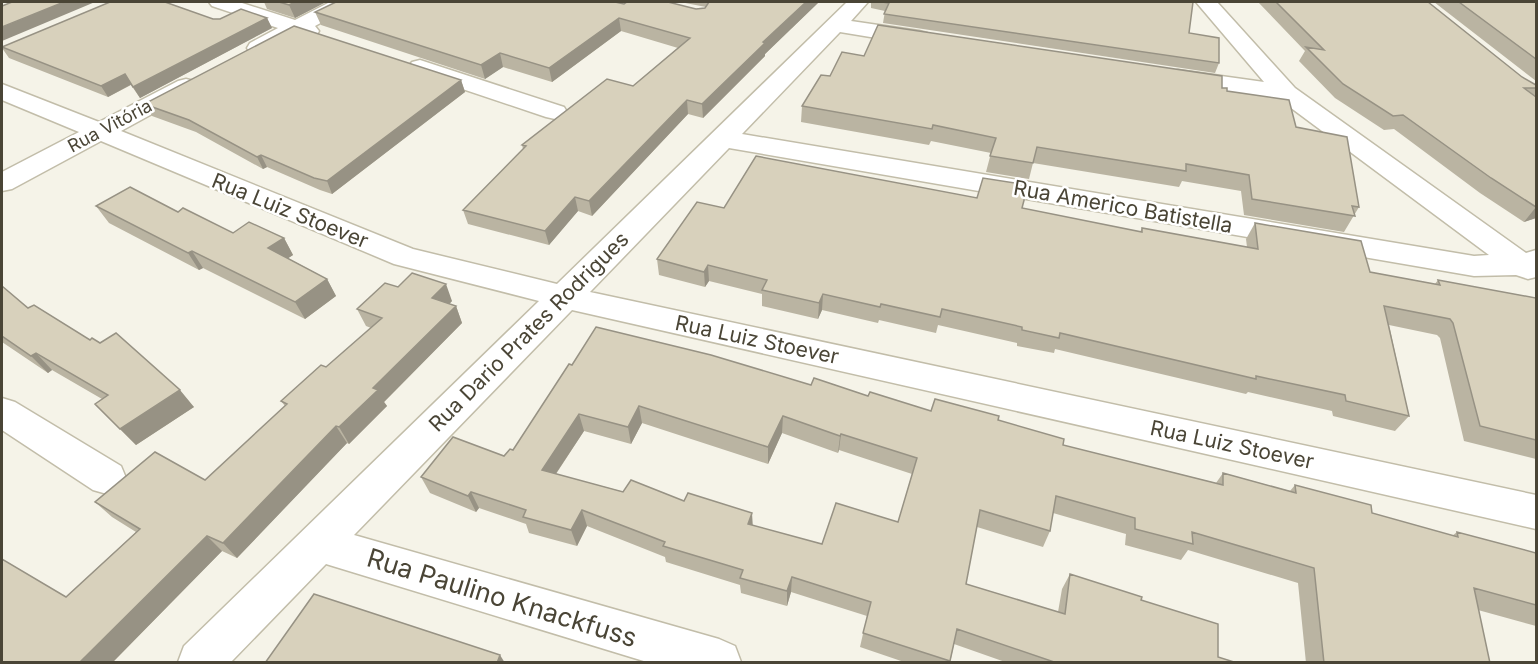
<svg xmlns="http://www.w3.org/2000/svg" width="1538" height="664" viewBox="0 0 1538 664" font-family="Inter,sans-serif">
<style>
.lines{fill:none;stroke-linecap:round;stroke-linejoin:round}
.minor-casing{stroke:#c2bda9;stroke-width:3}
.minor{fill:#fff;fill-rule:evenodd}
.wall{fill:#bab4a2;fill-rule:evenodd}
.shaded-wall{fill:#979284}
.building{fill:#d8d1bc;stroke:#979284;stroke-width:1.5;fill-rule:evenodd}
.labels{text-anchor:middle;stroke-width:5;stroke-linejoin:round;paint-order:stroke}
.far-street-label{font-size:18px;fill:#4a4536;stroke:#fff}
.street-label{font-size:21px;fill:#4a4536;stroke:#fff}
.near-street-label{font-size:26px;fill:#4a4536;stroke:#fff}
</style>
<rect width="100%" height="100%" fill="#f5f3e8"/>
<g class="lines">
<defs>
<path id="minor" d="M209,2H239L295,20L330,2H355L352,6L315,26L319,31L316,36L308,38L299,35L266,53L258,55L250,53L247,48L250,43L278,28L212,6Z
M847,2H868L851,21L919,31L927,33L930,38L927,43L919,45L840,32L742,134L1474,256L1489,255L1279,99L1170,82L1166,77L1170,72L1178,70L1264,82L1196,2H1217L1295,88L1526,253L1536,250V277L1528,279L1516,275L1474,276L729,148L590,292L1536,495V529L572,310L354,535L719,639L735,646L741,662H647L326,564L231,662H178L184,646L539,301L394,264L101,141L12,189L2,191V172L79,132L2,100V84L99,122L178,81L186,79L194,81L198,86L194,91L121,131L413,249L557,284Z
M420,60L564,107L567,112L564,117L555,119L546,117L412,72L408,67L412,62Z
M2,398L15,402L121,466L126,478L121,490L107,494L93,490L2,430Z"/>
</defs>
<use href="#minor" class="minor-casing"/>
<use href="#minor" class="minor"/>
</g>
<path class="wall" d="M264,2H326L295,18L267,9Z
M680,2H819L765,54V56L703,118L688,114L592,216L578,211L549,245L468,224L463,210L523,149L522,145L633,86L678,48L621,31L552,82L503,67L485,79L321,25L315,12L624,4L696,9L705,8L706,7Z
M871,2H1193L1189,33L1219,63L1215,73L883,23L885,11L871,8Z
M1258,2H1428L1522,77L1536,85V94L1535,96L1536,97V218L1524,222L1480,193L1394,129L1384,130L1335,98L1299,61L1305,51Z
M1434,2H1536V81Z
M267,18L272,28L140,98L131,85L108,97L9,58L2,48V47L213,19Z
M864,56L1222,88L1296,127L1359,207L1344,232L1244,215L1241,191L1182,181L1179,187L1033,163L1029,179L986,172L991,153L931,141L929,145L801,122L802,106L830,76Z
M461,80L465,92L332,194L320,190L267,167L263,169L196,132L152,116L144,104Z
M96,206L178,212L233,233L284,238L293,255L288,258L327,279L336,296L305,319L203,268L199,270L109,223Z
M724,208H1022L1140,232L1142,228L1247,247L1246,239L1255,223L1370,272L1435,284L1438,280L1536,298V459L1464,441L1440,338L1437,335L1389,325L1409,416L1395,431L1333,416L1332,411L1248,392L1246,394L1055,349L1054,353L1017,346V343L938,325L936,333L879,320L878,323L822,310L818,319L762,306V294L709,281L705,287L659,275L657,259Z
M2,286L28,308L194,407L136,445L95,404L102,399L52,370L48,373L2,342Z
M398,287L452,301L449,304L456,306L462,323L384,402L387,406L349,444L347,443L237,558L222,551L112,663H2L66,597L136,532L112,517L95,502L205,480L285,406L281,401L326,367L371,328L366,326L357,309Z
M569,364L811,385L868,396L931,411L998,420L1063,445L1216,483L1223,473L1290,491L1295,485L1372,513L1452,536L1457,532L1536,553V626L1478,610L1490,663H1306L1298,583L1188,550L1181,560L1125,545L1126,534L1053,513L1050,531L1043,547L977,527L966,584L1058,612L1062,589L1070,574L1141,600L1218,657L1237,663H1008L954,644L950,663H907L860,647L867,616L791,592L787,606L741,593L740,585L666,562L665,557L587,526L577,546L529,533L526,524L479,508L476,512L430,493L421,477L504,456L513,450ZM642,423L768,464L782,433L838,453L839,450L912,474L898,522L822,544L556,474L584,431L631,444Z"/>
<path class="shaded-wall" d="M64,2H95L2,41V27Z
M295,2H326L295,18L289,5Z
M806,2H819L765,54V56L703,118L702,104L763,42Z
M267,18L272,28L140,98L133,87Z
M619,18L621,31L552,82L549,68Z
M500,53L503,67L485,79L481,65Z
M125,74L132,84L108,97L101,86Z
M461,80L465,92L332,194L327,181Z
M687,100L688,114L592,216L589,201Z
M261,155L267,167L263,169L257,157Z
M575,197L578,211L549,245L545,231Z
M1536,207V218L1524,222Z
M284,238L293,255L278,265L268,248Z
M192,251L203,268L199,270L188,253Z
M708,265L709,281L705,287L704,272Z
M327,279L336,296L305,319L295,302Z
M446,284L452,301L439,315L432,298Z
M823,294L822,310L818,319L819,303Z
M456,306L462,323L384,402L387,406L349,444L339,427L373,388Z
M36,353L52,370L48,373L31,356Z
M180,390L194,407L136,445L120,429Z
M639,406L642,423L631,444L628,427Z
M579,414L584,431L547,487L542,470Z
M783,416L782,433L768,464V447Z
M336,426L347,443L237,558L223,543Z
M841,434L839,450L838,453L840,436Z
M471,492L479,508L476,512L468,496Z
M582,510L587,526L577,546L571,530Z
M752,513L753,529L748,524Z
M207,536L222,551L112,663H79Z
M792,577L791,592L787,606V591Z
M500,655L505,663H497Z"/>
<path class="building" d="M12,2H64L2,27V6Z
M110,2H165L213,19H220L241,9L267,18L133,87L125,74L101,86L2,47Z
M279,2H295L289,5Z
M336,2H615L624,4L627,2H668L696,9L705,8L709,2H806L763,42L765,43L702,104L687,100L589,201L575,197L545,231L463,210L526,146L522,145L607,79L633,86L690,38L619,18L549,68L500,53L481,65L315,12Z
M882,2H1193L1189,33L1219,38V63L884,14L889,3Z
M1276,2H1428L1522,77L1536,85V88H1524L1536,97V207L1491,178L1403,115L1393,116L1343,84L1306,47L1324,50Z
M1459,2H1536V59Z
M878,25L1222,76V88H1227V91L1289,100L1296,127L1347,137L1359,207L1352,206L1355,216L1252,199L1249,175L1186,164V171L1037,147L1033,163L990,156L996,138L933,125L932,129L802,106L821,75L830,76L842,52L864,56Z
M294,26L461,80L327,181L314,178L261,155L257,157L189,120L144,104Z
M756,156L977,198L983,178L1028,185L1022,208L1142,232V228L1258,249L1255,223L1361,241L1370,272L1440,285L1438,280L1536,298V440L1480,426L1453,323L1450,319L1384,306L1409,416L1346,401L1345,395L1256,376V379L1060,333L1059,338L1022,330V327L942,309L940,317L881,304L880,307L823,294L819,303L762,290L767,280L708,265L704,272L657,259L697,202L724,208Z
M130,187L178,212L183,208L233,233L249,222L284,238L268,248L327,279L295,302L192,251L188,253L96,206Z
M412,273L446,284L432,298L456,306L373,388L378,390L339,427L336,426L223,543L207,536L79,663H2V559L66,597L140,529L95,502L155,452L205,480L287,404L281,401L321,365L326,367L382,318L357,309L385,283L398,287Z
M2,286L28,308L34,305L90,340L92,338L100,343L116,333L180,390L120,429L95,404L108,395L36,353L31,356L2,336Z
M596,327L711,355L811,385L814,378L868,396L870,392L931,411L935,399L999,416L998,420L1064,439L1063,445L1223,485V473L1296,493L1295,485L1371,505L1372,513L1458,537L1457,532L1536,553V605L1474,588L1490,663H1324L1314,568L1192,532L1193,544L1135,529V518L1056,496L1050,531L980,510L966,584L1065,614L1070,574L1142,597L1141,600L1218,624V657L1237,663H1057L957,629L950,661L863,633L871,602L792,577L787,591L740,578L743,570L663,546L665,542L582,510L571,530L523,517L526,510L471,492L468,496L421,477L453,437L504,456L510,449L513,450L569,364L572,365ZM639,406L768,447L783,416L840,436L841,434L917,458L898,522L836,503L822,544L748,524L752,513L688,493L684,501L631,480L623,492L542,470L579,414L628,427Z
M314,594L500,655L497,663H265Z"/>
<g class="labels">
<g class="far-street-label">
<text transform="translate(110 126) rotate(-28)" y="6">Rua Vitória</text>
</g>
<g class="street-label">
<text transform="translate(1123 207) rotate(10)" y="7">Rua Americo Batistella</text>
<text transform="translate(290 211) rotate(22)" y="7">Rua Luiz Stoever</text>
<text transform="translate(529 332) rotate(-45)" y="7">Rua Dario Prates Rodrigues</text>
<text transform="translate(757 340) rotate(12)" y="7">Rua Luiz Stoever</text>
<text transform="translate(1232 445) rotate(12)" y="7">Rua Luiz Stoever</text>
</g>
<g class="near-street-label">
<text transform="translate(502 598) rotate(17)" y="9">Rua Paulino Knackfuss</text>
</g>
</g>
<rect width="1538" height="664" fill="none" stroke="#4a4536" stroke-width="6"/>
</svg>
